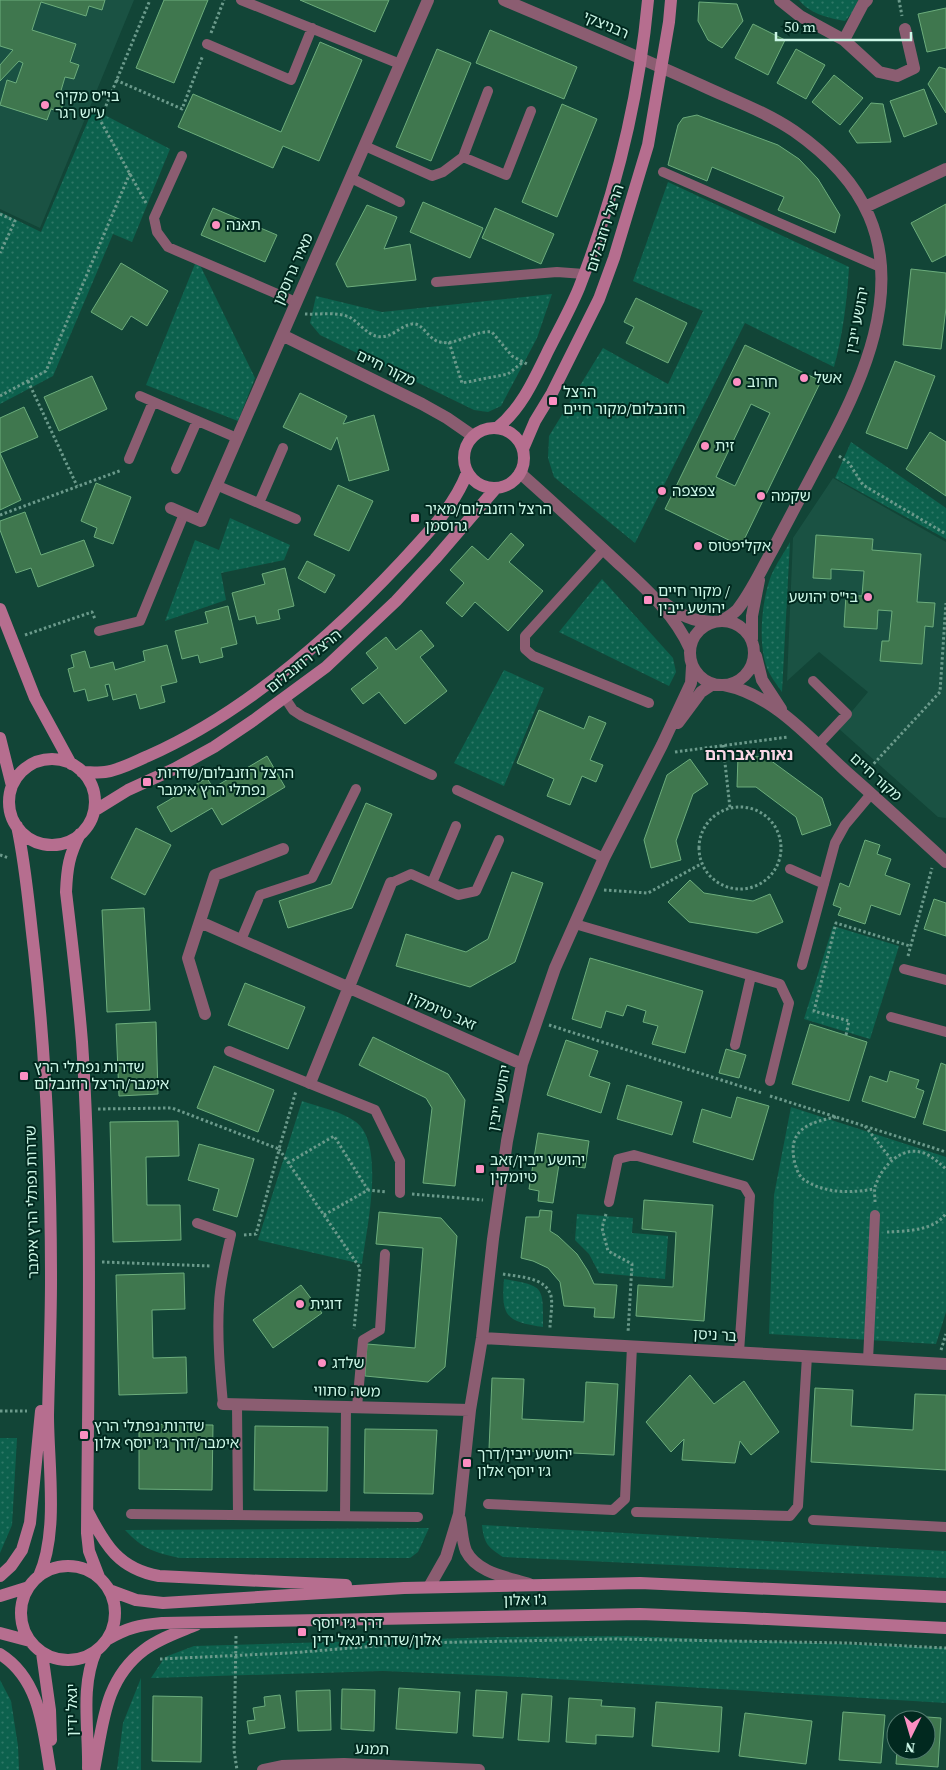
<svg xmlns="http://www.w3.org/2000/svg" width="946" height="1770" viewBox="0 0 946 1770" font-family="'Source Serif 4','Noto Sans Hebrew',serif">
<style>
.built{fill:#1a5243}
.green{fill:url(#green-dots)}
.building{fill:#3f774e;stroke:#6cad7c;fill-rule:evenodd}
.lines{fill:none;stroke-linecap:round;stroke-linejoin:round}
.path{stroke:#6b9a8b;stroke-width:3;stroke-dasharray:2.5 2.5;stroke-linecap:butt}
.lane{stroke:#8b5d71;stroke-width:10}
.street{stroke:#8b5d71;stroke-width:12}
.secondary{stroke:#b66e8f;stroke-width:12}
.poi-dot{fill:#fc8fc2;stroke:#01291f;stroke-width:2}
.labels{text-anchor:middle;stroke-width:4;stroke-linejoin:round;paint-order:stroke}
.street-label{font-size:15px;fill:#ccf7e7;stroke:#01291f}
.poi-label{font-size:15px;fill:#ccf7e7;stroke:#01291f;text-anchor:start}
.neighbourhood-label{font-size:16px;font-weight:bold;fill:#f9d8e6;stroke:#01291f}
</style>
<defs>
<pattern id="green-dots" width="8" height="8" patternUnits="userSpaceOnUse" patternTransform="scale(1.25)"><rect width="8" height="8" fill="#0c614d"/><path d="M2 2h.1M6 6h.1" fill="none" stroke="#2e7867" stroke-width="1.8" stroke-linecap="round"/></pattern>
</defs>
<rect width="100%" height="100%" fill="#124537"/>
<path class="built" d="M0,0H134L40,228L0,209Z
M833,478L946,542V818L938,817L838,728L868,692L819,652L787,681L793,538Z"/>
<path class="green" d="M799,0H858L856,8L845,21C829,18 810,14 799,0Z
M93,109L170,149L132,242L113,234L53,376L0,404V212L41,232Z
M668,182L849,267C847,302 843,333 834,367L745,323L635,543L554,477L548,458L549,436L603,348L668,384L703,311L633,281Z
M197,259L255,378L238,421L146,385Z
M552,294L537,338L501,406L488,412L474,410L320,335L310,323L316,296L382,312Z
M851,442L946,508V539L835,478Z
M230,518L290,545L284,560L221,573L226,600L165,621L195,540L219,550Z
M790,542L782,692C776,683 769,675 766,665C758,640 762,600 771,576C776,564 784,553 790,542Z
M602,579L673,658L676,672L669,686L559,632Z
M504,670L544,688L504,786L454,763Z
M833,926L899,946L870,1039L804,1019Z
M302,1101C319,1107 341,1111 356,1122C386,1145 366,1231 362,1264L258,1240Z
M791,1107L946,1157V1312L936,1344L769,1334L774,1195Z
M577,1214L633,1218L632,1233L668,1236L665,1279L599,1273L589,1254L575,1240Z
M504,1279C545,1286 543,1286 543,1327C506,1322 501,1316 504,1279Z
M0,1438H17L12,1525L0,1553Z
M482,1525L946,1551V1578L503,1557C488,1547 484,1544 482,1525Z
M429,1528L418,1552L410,1558H180C154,1552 144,1550 125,1530Z
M626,1636L946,1648V1703L522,1677L383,1671L151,1678L165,1657L194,1646L500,1637Z
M141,1678V1770H117L123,1723Z
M0,1680L11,1701L18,1746L19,1770H0Z"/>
<path class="building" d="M0,0H105L102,10L89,6L86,16L41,2L32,30L76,44L70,62L79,65L74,79L65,77L60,94L66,96L60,112L51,109L47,120L0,105L7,80L16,83L23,63L19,61L0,81V65L13,50L0,46Z
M164,0H208L174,83L136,68Z
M300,0H389L375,32Z
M699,2L737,4L743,21L722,48L708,40L698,21Z
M946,8V48L927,52L918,14Z
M753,24L785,40L768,75L735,58Z
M490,30L577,67L564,99L476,63Z
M320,42L362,60L319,161L283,146L273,168L178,127L193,94L281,132Z
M437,49L471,63L431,161L396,147Z
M796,49L825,65L806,99L777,83Z
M939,67L946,69V113L928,84Z
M834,75L863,98L840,125L812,102Z
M924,89L937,124L904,137L890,101Z
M871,103L883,104L891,142L857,143L849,131Z
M562,104L597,119L557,217L522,202Z
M697,115L778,145L799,159L818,179L840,215L835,233L778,210L784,197L712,167L707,181L668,165L678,125L683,118Z
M423,202L483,228L470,258L410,232Z
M946,204V255L932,262L911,223Z
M367,205L397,217L384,249L410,244L416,280L347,287L336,264Z
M213,208L277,235L265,262L201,235Z
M495,208L554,234L541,264L482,238Z
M121,263L168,291L147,326L131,316L122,330L91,312Z
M911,269L946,273V308L941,349L903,345Z
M636,298L687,323L668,363L626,343L634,327L624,322Z
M745,345L821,381L741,546L665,509ZM751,404L770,413L735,486L716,477Z
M895,361L935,376L907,449L866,433Z
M92,376L107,409L59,431L44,397Z
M300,393L347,416L343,424L374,415L389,470L349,481L337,437L331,450L283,427Z
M24,407L38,437L0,453L21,500L0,510V418Z
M930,432L946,442V496L906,469Z
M96,483L131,497L113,544L94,537L97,528L81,521Z
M338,485L373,501L349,551L314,535Z
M25,512L41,555L84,540L94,566L38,587L31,568L16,573L0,530V521Z
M511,533L524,545L509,562L543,591L508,631L475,602L462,617L446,603L464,583L450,570L472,546L488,560Z
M816,535L873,539L872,550L921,554L917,602L935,603L933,627L925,626L922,664L880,661L882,641H889L892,611L878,610L877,629L844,627L846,595L862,596L864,571L831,569V579L813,578Z
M307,561L335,575L325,593L298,578Z
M285,568L294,606L278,610L280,619L257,624L255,616L239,620L232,593L265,584L262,574Z
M228,606L237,644L221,648L223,657L200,663L198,655L182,659L175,631L208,623L205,612Z
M421,630L434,646L420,657L447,691L405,724L379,692L363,704L351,689L378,668L366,653L386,637L396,650Z
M167,645L177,682L161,686L165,702L140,709L136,694L113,700L109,684L105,685L108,696L88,701L85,689L74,692L68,669L74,667L71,655L85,651L90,668L113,662L115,670L145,661L143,651Z
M539,710L584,729L589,716L606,723L590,760L603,765L596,782L582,776L570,805L547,796L554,779L517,763Z
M267,756L285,787L222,825L212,808L171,832L157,807L207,778L213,788Z
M738,756L766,757L822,798L831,825L802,835L796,817L756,787H737Z
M690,759L708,784L693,794L676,841L681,860L651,868L644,840L667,775Z
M366,803L392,814L352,908L288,928L279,901L331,884Z
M136,828L171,845L145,895L111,878Z
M865,840L880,845L877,854L891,859L885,875L910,884L900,915L871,905L865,924L838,915L841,908L833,905L840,883L849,887Z
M512,872L543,883L515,962L470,987L396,966L406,934L466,952L488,939Z
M690,880L704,893L753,901L770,894L783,922L757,933L689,922L668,902Z
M934,899L946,903V936L924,929Z
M144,908L150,1010L107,1012L102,910Z
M590,958L703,991L685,1053L652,1044L658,1026L643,1022L646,1011L627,1005L623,1016L606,1011L601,1028L572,1019Z
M245,983L305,1007L288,1049L228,1025Z
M156,1022L158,1094L119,1096L116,1024Z
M810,1024L867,1042L849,1101L792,1084Z
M373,1037L448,1074L465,1100L455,1186L423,1183L432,1108L426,1098L359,1065Z
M566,1040L598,1051L589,1076L610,1083L601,1113L547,1095Z
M726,1049L746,1055L739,1078L719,1073Z
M941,1063L946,1065V1131L923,1124Z
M214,1066L274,1090L258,1132L197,1108Z
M890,1071L919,1080L916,1088L924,1091L915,1118L862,1101L870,1076L887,1082Z
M627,1085L682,1102L672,1135L617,1119Z
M737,1097L769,1106L753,1160L693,1142L702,1109L731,1118Z
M178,1121L179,1156L146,1157L147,1205H180L181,1240L113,1242L110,1122Z
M538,1133L589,1141L585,1168L559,1164L553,1203L538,1201L539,1191L529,1189Z
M199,1144L254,1159L237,1217L213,1210L219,1189L188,1180Z
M644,1200L713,1205L704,1321L636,1316L638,1285L673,1287L676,1232L642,1229Z
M540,1210L552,1211L550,1231L558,1236L577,1254L588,1271L594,1284L617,1285L614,1318L594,1317L595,1308L564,1306L560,1282L548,1268L533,1261L521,1258L526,1217H539Z
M379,1212L441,1218L457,1236L445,1367L428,1382L365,1376L367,1344L415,1348L423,1248L376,1244Z
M184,1273L185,1309L152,1310L153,1358L186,1357L187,1393L119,1395L116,1275Z
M301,1285L322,1313L273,1348L253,1320Z
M690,1375L714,1404L744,1381L779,1432L751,1455L740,1441L735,1463L682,1460L684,1439L671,1452L646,1422Z
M492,1378L524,1379L522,1419L584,1422L586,1382L618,1384L614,1455L489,1449Z
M815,1388L853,1390L851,1426L913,1430L915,1394L946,1395V1470L811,1462Z
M139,1424L213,1425L212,1490L139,1489Z
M255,1426L328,1427L327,1491L254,1490Z
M365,1429L437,1430L433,1494L364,1493Z
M399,1688L460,1692L457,1733L396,1729Z
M342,1689L375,1690L374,1731L341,1729Z
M330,1690L331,1730L298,1731L296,1691Z
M476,1690L507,1692L503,1738L473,1736Z
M522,1694L552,1696L549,1742L518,1740Z
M280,1695L285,1728L249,1734L247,1721L255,1720L253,1708L265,1706L264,1697Z
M153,1696L202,1697L201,1762L152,1761Z
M569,1698L602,1700L601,1706L635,1708L633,1737L596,1735V1744L566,1742Z
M656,1702L722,1707L719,1752L652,1746Z
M843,1712L885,1715L881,1763L839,1760Z
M745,1713L812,1721L806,1764L739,1756Z
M900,1715L941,1718L938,1767L896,1764L897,1750H926V1720H899Z"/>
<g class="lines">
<path class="path" d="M899,0L902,16
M211,33L224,0
M116,80L182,109L203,55
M146,203L100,120L150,0
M0,214L15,221L0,253
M305,314C320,315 338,311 351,318C359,323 367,334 376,336C391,340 399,326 412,324C423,322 428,340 440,342C456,346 474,330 492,332L512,356L527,364
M449,342L462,383L508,374L523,362
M28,381L77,486
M0,396L46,371L130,173
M839,456L849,463L863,485L946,534
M0,515L122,470
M25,635L92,612L95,619
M723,745L730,808
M675,752L788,737
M867,771L940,692L946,603
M699 848a41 41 0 1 1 82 0a41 41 0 1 1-82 0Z
M0,855L9,858
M604,890L648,893L701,864
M908,956L932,868
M549,1025L762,1093
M846,1035L849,1021L814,1011L836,923L910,946
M770,1096L946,1152
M98,1109L172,1108L279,1149L296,1091
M836,1117C812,1122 788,1128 794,1159C795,1165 798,1175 803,1179C824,1194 852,1193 874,1189
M865,1126L891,1159
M279,1149L360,1268L354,1329
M288,1163L334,1136L368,1190
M412,1194L483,1200
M875,1202C875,1197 874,1191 875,1187C881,1167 901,1145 924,1153C933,1157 939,1163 946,1169
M606,1214L602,1228L608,1251L632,1264L628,1333
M324,1215L368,1190L386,1192
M887,1232C906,1231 935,1231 946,1213
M244,1235L256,1234L279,1150
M102,1262L211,1266
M503,1274C519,1277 546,1277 551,1296C553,1305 550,1319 550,1328
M941,1350L946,1334
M0,1411H27
M236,1636L234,1750L237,1770
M160,1659L289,1653L414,1643L614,1639L848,1643L946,1648"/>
<path class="lane" d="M241,0L400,64
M207,44L291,80L312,28
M365,146L432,176L443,172L463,157L488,91
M182,156L154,218L157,232L168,247L296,302
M463,157L506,175L531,111
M663,172L880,267
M351,178L400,202
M436,282L557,272L584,274
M140,396L237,438
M129,459L153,402
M176,469L197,421
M216,485L296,519
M259,503L283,448
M604,549L525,636V649L533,656L649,703
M99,631L140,621L184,514
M813,681L847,714L818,745
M285,698L293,710L302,716L432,775
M457,790L604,858
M790,869L824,884
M391,883L411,874L458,895L476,891L499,840
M432,883L456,826
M575,924L780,984L789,1003L770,1081
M241,940L260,895L312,878L356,789
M802,965L835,843L845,825L871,794
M904,969L946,980
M891,1017L946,1032
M735,1045L751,976
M229,1051L375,1110L400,1161V1193
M609,1202L618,1159L634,1155L744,1186L750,1196L739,1352
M197,1223L231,1235C226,1257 220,1280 219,1304C217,1337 220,1371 223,1404
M868,1360L875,1215
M237,1405L238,1515
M357,1407L363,1340L380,1330L385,1254
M488,1504L613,1510L625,1499L632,1346
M636,1512L790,1516L798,1506L807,1356
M131,1514L418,1517
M345,1516L346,1407
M813,1520L946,1527"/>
<path class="street" d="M504,0C570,28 637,56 703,86C733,100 766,112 794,131C824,152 854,181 869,216C902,292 863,381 827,447C809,481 791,515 773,549C762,568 751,593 737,610C733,614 728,617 723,620
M780,0L800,16L844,40L879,72L897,76L914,68L905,29
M844,40L863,4L867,0
M865,207L946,169
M282,335L422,404L447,418L473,436
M520,473C553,502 585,532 617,562C644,587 675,614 690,649
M171,508L201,521L428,0
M664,603C681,615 691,621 712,622
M690 653a32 32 0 1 1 64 0a32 32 0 1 1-64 0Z
M752,639V616L759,580
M756,656L762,680L781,709
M724,685C775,695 812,741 850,775C882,803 914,833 946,862
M678,723L701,692L713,684
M200,922L522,1064
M205,1014L188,958L215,875L283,849
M310,1083L391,883
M482,1338L946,1364
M223,1404L470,1410
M460,1519C462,1529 462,1541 466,1551C477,1573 507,1577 529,1584
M429,1587L446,1557L459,1514L470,1410L482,1338L493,1239L507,1141L522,1064L555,968L604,858L662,745L691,683L692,666
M263,1770L282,1766L344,1764L479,1770"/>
<path class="secondary" d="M464 458a30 30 0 1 1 60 0a30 30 0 1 1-60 0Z
M497,428C521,409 534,380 547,353C558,331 570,310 579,288C615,196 639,98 648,0
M523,449L535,421L552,393L599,299L614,258L648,145L669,22L671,0
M0,609L35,698L71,764
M0,738L12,786
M9 802a43 43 0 1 1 86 0a43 43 0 1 1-86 0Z
M82,772C90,772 98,773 105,772C120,770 134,762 148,756C245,713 330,638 402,561C427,534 454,507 467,473
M94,811L128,790L174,769L214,747L254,720L326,667L396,601L435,559L496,488
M17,826C26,867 29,909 34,950C46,1059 51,1169 51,1279C51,1324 49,1370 48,1415C48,1464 59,1532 39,1576
M80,834C69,855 67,868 66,892C72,942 78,992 82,1042C93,1205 88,1369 87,1533L89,1551L99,1577
M88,1512C105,1545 119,1569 159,1576L346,1585
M21 1613a47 47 0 1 1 94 0a47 47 0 1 1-94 0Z
M0,1576L11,1566L22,1550L30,1523L41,1411
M109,1590L136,1600L163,1603L404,1588L640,1583L946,1597
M0,1596L29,1587
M0,1633L30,1641
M108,1639C127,1628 139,1625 162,1623L640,1614L745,1618L946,1628
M42,1653L50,1710L51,1740
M0,1654C40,1679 43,1728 50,1770
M88,1768C89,1729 80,1687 96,1651
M94,1770C103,1725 104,1680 144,1650C160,1638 179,1632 196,1625"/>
</g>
<g class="poi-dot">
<circle cx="45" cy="105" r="5"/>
<circle cx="216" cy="225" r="5"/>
<circle cx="804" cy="378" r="5"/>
<circle cx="737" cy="382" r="5"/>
<rect x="548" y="396" width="10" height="10" rx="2.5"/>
<circle cx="705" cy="446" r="5"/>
<circle cx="662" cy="491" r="5"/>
<circle cx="761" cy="496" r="5"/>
<rect x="410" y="513" width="10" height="10" rx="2.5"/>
<circle cx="698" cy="546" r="5"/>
<circle cx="868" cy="597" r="5"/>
<rect x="643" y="595" width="10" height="10" rx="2.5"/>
<rect x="142" y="777" width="10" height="10" rx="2.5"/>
<rect x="19" y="1071" width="10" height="10" rx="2.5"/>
<rect x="475" y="1164" width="10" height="10" rx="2.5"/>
<circle cx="300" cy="1304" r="5"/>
<circle cx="322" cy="1363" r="5"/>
<rect x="79" y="1430" width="10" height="10" rx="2.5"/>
<rect x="462" y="1458" width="10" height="10" rx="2.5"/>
<rect x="297" y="1627" width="10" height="10" rx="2.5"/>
</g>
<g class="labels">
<g class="street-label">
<text transform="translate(606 25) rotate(23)" y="5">רבניצקי</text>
<text transform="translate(605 228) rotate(-72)" y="5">הרצל רוזנבלום</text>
<text transform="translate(293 269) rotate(-66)" y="5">מאיר גרוסמן</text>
<text transform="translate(857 320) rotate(-79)" y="5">יהושע ייבין</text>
<text transform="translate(386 368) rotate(26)" y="5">מקור חיים</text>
<text transform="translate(304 661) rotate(-39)" y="5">הרצל רוזנבלום</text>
<text transform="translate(876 777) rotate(42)" y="5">מקור חיים</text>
<text transform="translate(442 1011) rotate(24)" y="5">זאב טיומקין</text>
<text transform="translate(499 1098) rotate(-79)" y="5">יהושע ייבין</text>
<text transform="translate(32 1202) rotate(-91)" y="5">שדרות נפתלי הרץ אימבר</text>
<text transform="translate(715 1335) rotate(3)" y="5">בר ניסן</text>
<text transform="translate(347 1391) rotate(1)" y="5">משה סתווי</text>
<text transform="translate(525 1600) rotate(-1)" y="5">ג'ו אלון</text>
<text transform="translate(72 1710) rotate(-90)" y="5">יגאל ידין</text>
<text transform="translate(372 1749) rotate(2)" y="5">תמנע</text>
</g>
<g class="poi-label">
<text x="55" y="101">בי"ס מקיף<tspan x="55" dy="17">ע"ש רגר</tspan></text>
<text x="226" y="230">תאנה</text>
<text x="814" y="383">אשל</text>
<text x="747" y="387">חרוב</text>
<text x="563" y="397">הרצל<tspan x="563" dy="17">רוזנבלום/מקור חיים</tspan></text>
<text x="715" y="451">זית</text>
<text x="672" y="496">צפצפה</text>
<text x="771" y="501">שקמה</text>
<text x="425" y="514">הרצל רוזנבלום/מאיר<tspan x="425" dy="17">גרוסמן</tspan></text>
<text x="708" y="551">אקליפטוס</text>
<text x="658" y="596">מקור חיים /<tspan x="658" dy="17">יהושע ייבין</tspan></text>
<text x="858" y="602" text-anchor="end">בי"ס יהושע</text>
<text x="157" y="778">הרצל רוזנבלום/שדרות<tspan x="157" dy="17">נפתלי הרץ אימבר</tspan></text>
<text x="34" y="1072">שדרות נפתלי הרץ<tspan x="34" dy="17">אימבר/הרצל רוזנבלום</tspan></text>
<text x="490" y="1165">יהושע ייבין/זאב<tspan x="490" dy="17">טיומקין</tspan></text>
<text x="310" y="1309">דוגית</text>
<text x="332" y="1368">שלדג</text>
<text x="94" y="1431">שדרות נפתלי הרץ<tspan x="94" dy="17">אימבר/דרך ג׳ו יוסף אלון</tspan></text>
<text x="477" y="1459">יהושע ייבין/דרך<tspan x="477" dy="17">ג׳ו יוסף אלון</tspan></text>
<text x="312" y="1628">דרך ג׳ו יוסף<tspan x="312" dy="17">אלון/שדרות יגאל ידין</tspan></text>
</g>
<g class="neighbourhood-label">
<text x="749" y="760">נאות אברהם</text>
</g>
</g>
<g transform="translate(911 1735) rotate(185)"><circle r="24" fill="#01291f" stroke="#527b6f"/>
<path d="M0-4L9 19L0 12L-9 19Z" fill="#fc8fc2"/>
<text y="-8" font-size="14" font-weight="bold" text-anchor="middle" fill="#ccf7e7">N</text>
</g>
<path d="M776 32v8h135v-8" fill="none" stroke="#ccf7e7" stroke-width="2.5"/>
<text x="784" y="32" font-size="15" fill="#ccf7e7" stroke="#01291f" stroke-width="4" paint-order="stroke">50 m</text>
</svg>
